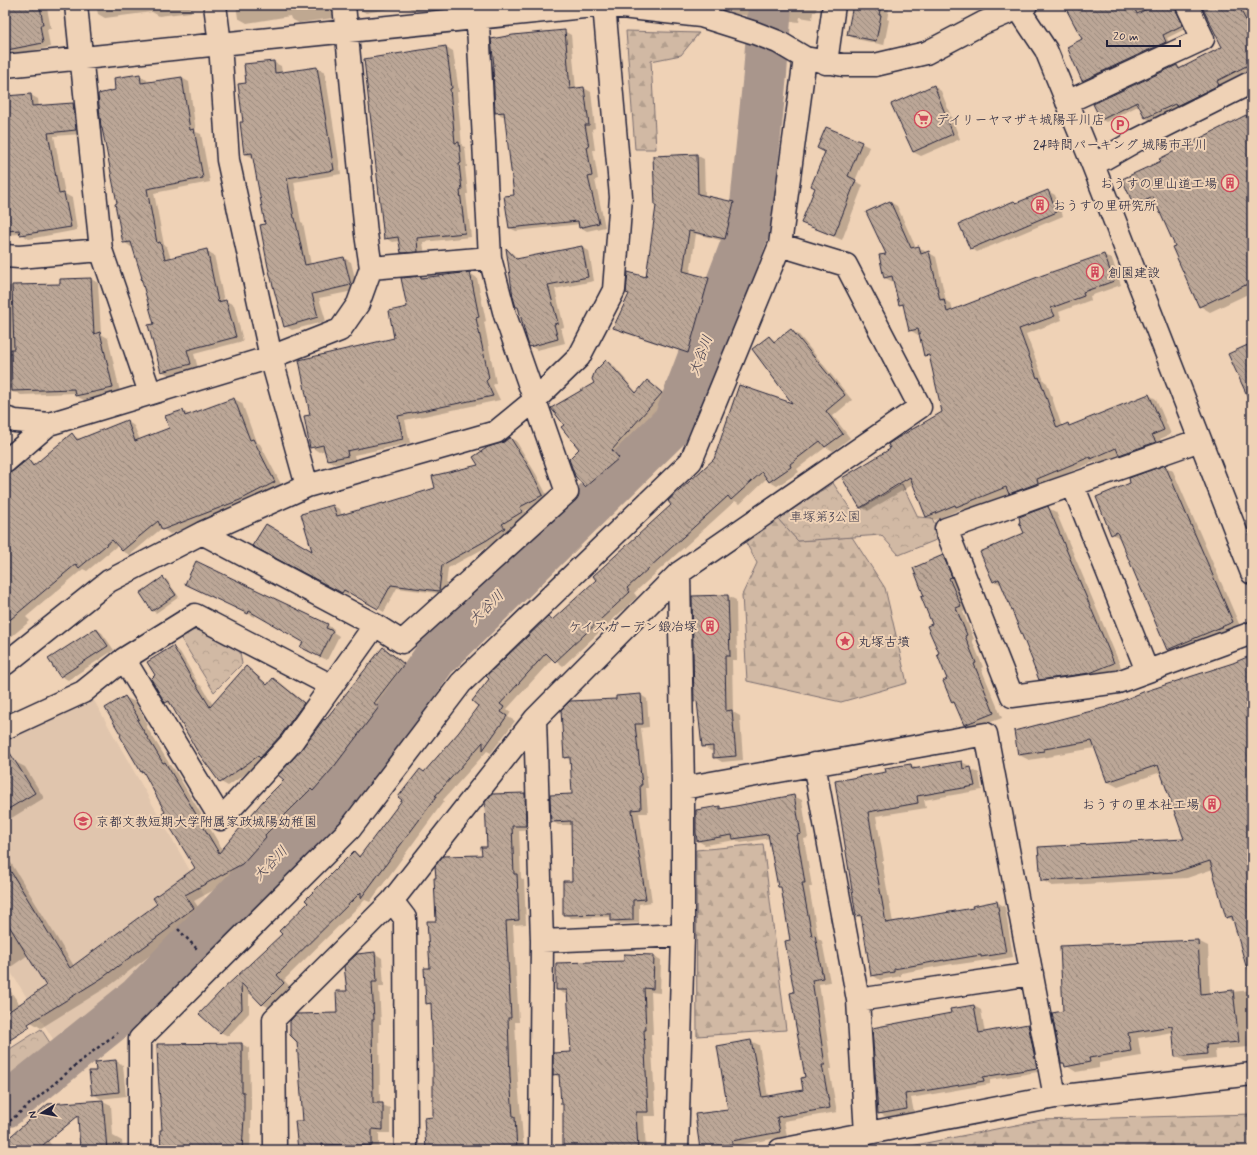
<svg xmlns="http://www.w3.org/2000/svg" width="1257" height="1155" viewBox="0 0 1257 1155" font-family="Mynerve,'Klee One',sans-serif">
<style>
.built{fill:#e0c5ad}
.forest{fill:url(#forest-firs);stroke:#7a6e70}
.park{fill:url(#park-crowns);stroke:#7a6e70}
.shadow{fill:#0003}
.lines{fill:none;stroke-linecap:round;stroke-linejoin:round}
.river{stroke:#a9968c;stroke-width:44}
.building{fill:url(#building-back-hatch);stroke:#22223b}
.minor-casing{stroke:#22223b;stroke-width:25}
.path{stroke:#22223b;stroke-width:2.5;stroke-dasharray:3 3;stroke-linecap:butt}
.minor{stroke:#efd2b6;stroke-width:22}
.labels{text-anchor:middle;stroke-width:4;stroke-linejoin:round;paint-order:stroke}
.poi-label{font-size:13px;fill:#22223b;stroke:#efd2b6;text-anchor:start}
.park-label{font-size:13px;fill:#454050;stroke:#efd2b6}
.water-label{font-size:14px;font-style:italic;fill:#443f4f;stroke:#efd2b6}
</style>
<defs>
<pattern id="forest-firs" width="22" height="20" patternUnits="userSpaceOnUse"><rect width="22" height="20" fill="#d1b9a4"/><path d="M5 1l3.5 6h-7zM16 11l3.5 6h-7z" fill="#b39f8e"/></pattern>
<pattern id="park-crowns" width="20" height="18" patternUnits="userSpaceOnUse"><rect width="20" height="18" fill="#d1b9a4"/><path d="M2 6a3 3 0 1 1 6 0M12 15a3 3 0 1 1 6 0" fill="none" stroke="#b39f8e"/></pattern>
<pattern id="building-back-hatch" width="6" height="6" patternUnits="userSpaceOnUse"><rect width="6" height="6" fill="#bca797"/><path d="M-1 5l2 2M0 0l6 6M5-1l2 2" fill="none" stroke="#98887c"/></pattern>
</defs>
<rect width="100%" height="100%" fill="#efd2b6"/>
<filter id="ink" filterUnits="userSpaceOnUse"><feTurbulence type="fractalNoise" baseFrequency=".025" numOctaves="2"/><feDisplacementMap in="SourceGraphic" scale="8" xChannelSelector="R" yChannelSelector="G"/><feConvolveMatrix kernelMatrix="1 2 1 2 8 2 1 2 1" color-interpolation-filters="sRGB"/></filter>
<g filter="url(#ink)">
<path class="built" d="M92,697L211,908L135,987L60,1050L5,963V733Z"/>
<path class="forest" d="M626,31L699,33L681,55L651,61L656,149H635Z
M778,519L798,541L852,537L885,588L907,683L841,702L747,681L742,595L757,563L745,541Z
M763,844L786,1030L697,1036L696,850Z
M1252,1114V1150H891L1041,1120Z"/>
<path class="park" d="M833,483L853,513L902,484L918,517L932,518L941,538L899,555L881,535L798,541L778,519Z
M206,629L239,646L242,664L214,692L180,637L189,631Z
M41,1029L56,1052L8,1088L5,1084V1052Z"/>
<path class="shadow" d="M5,5H66L47,8L51,29H47L50,47L16,54L8,49V46H5Z
M96,5H190L191,12L159,16L152,12L105,18L98,14Z
M236,5H341L340,17L299,23L291,19L290,16L247,23L238,18Z
M357,5H466L414,11L406,6L366,13L358,8Z
M729,5H817L816,12H813L812,19L800,17L799,22L735,14L729,11Z
M852,5H890L887,19L889,20L884,45L856,39L848,35L854,6Z
M1070,5H1180L1187,28L1167,38L1170,45L1087,83L1082,81L1083,40Z
M1202,5H1241L1252,26V68L1221,84L1223,87L1151,121L1146,118L1140,105L1106,122L1101,119L1177,66L1181,68L1224,47Z
M564,31L571,35L576,89L584,88L591,92L595,128L592,129L595,150H593L598,179L595,180L605,227L587,231L580,227V224L516,231L510,228L515,196L505,116H503L496,113Z
M446,47L453,51L459,92H457L462,146L465,147L467,167H465L468,194H466L471,237L423,242L425,255L408,256L401,252L400,241L392,242L385,238L365,60Z
M273,62L281,66L282,73L317,68L325,72L341,174L294,182L301,222L303,223L311,265L344,258L351,262L358,290L319,298L326,321L292,330L285,326L254,158L245,154L244,123L247,84Z
M140,76L147,80L148,83L182,78L189,82L196,132L201,134L210,182L154,193L164,245L167,247L171,259L207,251L214,255L224,301H226L234,305L243,341L194,354L198,368L169,375L162,371L155,324L143,279L133,246L131,247L124,242L118,204L116,91Z
M934,86L941,91L960,139L921,156L913,152Z
M31,95L38,99L39,107L73,104L81,108L83,134L54,136L65,194L72,198L77,230L29,239L21,234L5,235V100Z
M1252,115V294L1250,293L1210,312L1200,306L1176,246L1157,205L1145,211L1135,205L1162,162L1194,142V141L1246,116L1247,117Z
M861,143L869,147L855,181L863,185L842,240L802,223Z
M696,155L704,159L705,197L733,203L740,207L732,243L696,234L690,274L708,279L715,283L695,356L622,332L615,328L647,279L657,206Z
M1048,191L1055,195L1063,216L977,252L971,248L1014,202L1018,204Z
M890,202L897,206L916,248L919,247L927,253L928,252L936,257L946,301L951,304L953,311L1104,255L1112,259L1121,285L1090,296L1091,300L1059,312L1062,320L1026,334L1044,381L1047,383L1062,427L1068,425L1071,426L1149,395L1156,399L1171,434L1160,439L1163,447L1128,459L1120,454L1099,463L1096,461L1044,483L1017,497L1010,493L964,511L961,509L935,520L927,516L914,484L868,511L861,507L891,449L944,413L931,358L925,355L921,334L918,335L910,330L905,307L900,304L895,282H893L885,278Z
M582,247L589,251L594,281L555,289L564,327L561,328L565,343L537,350L530,346L514,297L508,250L513,254L519,260Z
M470,273L477,278L486,321L484,322L496,383L493,385L500,400L405,420L410,443L354,455L355,460L335,464L328,460L326,450L319,452L311,447V416L395,339L421,277L422,278Z
M91,279L98,283L101,334L108,338L120,392L84,400L76,396L75,393L21,395L17,393L5,391V286L61,285Z
M791,330L799,335L852,400L833,416L850,438L833,451L826,447L797,469L799,472L777,486L770,482L767,478L740,504L735,501L634,593L637,597L563,666L553,658L507,709L511,712L508,717L515,721L491,753L487,751L443,800L444,801L370,902L365,900L284,980L291,988L270,1008L262,1004L249,989V1013L228,1036L220,1032L201,1014L284,934L309,903L354,852L361,856L425,773L553,621L795,405L769,337L776,341Z
M607,361L613,365L637,393L648,381L654,385L668,397L618,454L625,462L592,490L586,486L581,449L595,383Z
M234,399L242,403L256,442L260,444L282,486L247,504L170,534L162,528L130,555L122,551L118,545L87,571L83,569L26,617L30,621L5,642V492L28,460L35,465L72,435L80,439L127,421L134,426L140,440L170,428L182,411L190,415Z
M510,438L516,441L536,474L549,499L525,511L528,515L508,528L511,532L494,543L448,568L445,594L397,588L384,612L350,593L349,596L260,549L313,553L302,515L333,506L340,509L342,516L383,504L385,505L437,489L479,466Z
M1165,466L1173,471L1240,626L1175,654L1168,650L1120,538L1112,534L1132,483Z
M1048,508L1056,512L1121,667L1099,677L1048,684L1040,679L1034,662L1002,585L994,581L1025,533Z
M943,556L950,561L968,610L963,612L974,639L972,640L983,667L981,668L1002,718L972,729L965,725L956,704L953,702L948,679L926,596Z
M163,578L167,580L179,597L156,613L153,611L141,593Z
M193,587L327,625L334,629L333,632L339,636L327,660L308,651L304,642L256,614L255,617Z
M728,596L736,600L737,660H732L733,712L740,716L743,760L722,762L714,757V750L711,751L703,746L698,703L695,701L693,597Z
M96,629L102,633L114,650L68,680L61,676L50,660Z
M173,648L180,652L199,685L202,686L213,705L246,668L253,672L268,685L274,679L281,683L311,708L265,760L228,786L221,782L174,707L166,702Z
M383,649L393,654L414,671L383,710L388,714L343,774L324,796L321,794L274,841L276,843L252,869L194,901L203,914L179,932L180,933L112,984L41,1028L31,1022L24,1013L5,1022V983L20,1005L47,986L28,955L5,971V853L74,966L158,904L197,869L145,772L142,771L125,697L135,702L148,725L146,726L172,768L174,769L223,850L285,780L326,721Z
M1252,656V986L1235,922L1227,917L1213,869L1187,878L1052,886L1042,880L1186,840L1161,772L1118,787L1108,782L1095,748L1053,755L1054,756L1029,760L1019,755L1108,708L1233,664Z
M641,695L647,699L649,727L641,728L648,788H646L648,813H639L652,902L639,904V923L619,924L612,920V917L571,918L564,914L573,882L572,825H558L552,821L573,795L571,761L565,757L617,700Z
M15,762L25,767L44,798L5,822V768Z
M962,762L970,766V769L979,773L982,790L924,800L926,808L876,816L884,861H882L893,923L974,909L997,902L1005,907L1013,957L990,961L988,960L953,965L952,964L901,973V976L880,980L872,975L863,919L856,915L836,782L887,773L886,769L911,765L918,769Z
M525,794L532,798L533,829L519,830L521,878L524,880L526,924L513,925L519,1022H515L518,1082L524,1150H427L434,1118L432,1006L427,1003L437,922V878L483,855Z
M794,796L802,800L808,838L804,839L812,887H809L818,938L822,941L830,982L819,984L832,1069H829L837,1112L784,1121L787,1136L739,1145V1148L726,1150H703L700,1148L729,1111L719,1047L751,1041L759,1045L768,1097L804,1091L806,1078L795,993L791,940L782,888L779,887L770,838L741,843L736,840L705,845L698,841L720,807L723,809Z
M1198,941L1208,946L1210,994L1252,990V1027H1246L1248,1047L1215,1050L1216,1059L1186,1062L1176,1056L1173,1032L1138,1038L1141,1056L1099,1063V1068L1076,1072L1062,1063L1064,1012Z
M374,953L382,958L384,986H379L381,1024H379L380,1104L390,1108V1133H379V1150L329,1148V1150H299L304,1122L338,1014L348,992Z
M654,956L661,960L660,993L651,992L653,1034H651L656,1116H644L646,1150H564V1105L562,1104L560,1078L554,1074L572,1053L568,994H565L557,990L625,962Z
M974,1006L981,1010L985,1033L1028,1025L1035,1029L1043,1071L990,1080V1084L911,1098L914,1112L886,1117L879,1113L952,1014Z
M242,1044L249,1048L250,1096L251,1097V1123L250,1150H162L163,1131Z
M116,1061L123,1065L126,1096L101,1099L93,1094L97,1072Z
M103,1101L111,1105L113,1136L122,1141L123,1150H81Z
M37,1126L53,1147L50,1150H5V1142Z"/>
<g class="lines">
<path class="river" d="M5,1106L138,999L349,782L435,658L675,422L750,225L765,74L770,5"/>
</g>
<path class="building" d="M8,5H40L43,25H40L43,43L7,50L5,35V12H9Z
M853,5H881L879,15H881L876,41L847,35Z
M1064,5H1133L1137,14L1155,5H1175L1176,10L1183,25L1163,35L1166,42L1082,81L1067,47L1082,39Z
M1201,5H1238L1252,32V63L1217,81L1219,85L1176,106L1175,104L1145,118L1137,102L1101,120L1093,104L1177,65L1179,69L1222,47Z
M565,30L570,89L584,87L589,125H585L589,147H587L592,176L588,177L599,223L579,228L578,221L509,228L504,196L514,195L504,112L495,113L493,66H494L491,39L513,35Z
M446,46L452,88L450,89L455,143L459,142L461,163L459,164L462,190L460,191L465,233L417,238L418,252L401,253L398,237L384,239L364,59Z
M274,61L275,73L317,67L334,170L287,178L294,218H295L305,265L344,257L351,285L312,294L318,317L284,327L268,267L260,225L265,224L252,153L244,154L240,122H243L238,84L246,83L244,64Z
M140,74L141,83L182,77L190,130L194,129L203,178L147,189L157,243L160,242L165,259L207,249L218,302L226,300L236,337L187,350L191,364L161,372L148,325L154,324L141,278H142L131,242L123,243L115,204L117,203L102,128H101L98,94L115,90L114,78Z
M934,85L953,134L913,152L891,104Z
M31,94L32,106L73,103L76,130L48,133L59,194L64,193L71,227L20,235L19,230L5,231V96Z
M1246,115L1252,128V282L1199,307L1172,247L1175,246L1153,197L1134,206L1122,179L1161,161L1159,159Z
M826,127L862,142L848,176L856,180L834,236L801,223L815,188L811,186L825,152L817,148Z
M697,154L698,194L734,202L725,239L689,231L683,271L709,278L688,353L613,328L629,294L626,293L628,272L646,277L656,206H655L653,156Z
M1048,190L1057,212L970,249L959,224L1014,201L1016,203Z
M890,201L911,248L919,246L921,254L929,251L940,300L944,299L947,312L1043,275L1104,254L1114,281L1083,292L1084,296L1051,308L1055,316L1019,329L1037,378L1039,377L1057,428L1068,423L1069,426L1149,394L1164,430L1152,435L1156,442L1119,455L1116,448L1091,459L1090,457L1037,479L1038,483L1009,494L1006,487L956,507L955,505L926,517L910,477L860,508L842,478L890,449L888,444L899,437L942,412L929,355L924,356L918,329L909,331L903,304L899,305L892,276L884,278L879,255L886,254L866,212Z
M582,246L588,277L548,285L558,323L554,324L558,339L529,347L518,307H516L513,297L506,248L516,259Z
M470,272L479,317L476,318L489,378L486,381L493,396L398,416L403,439L347,451L348,456L327,460L323,445L310,448L304,416L310,415L299,360L394,338L389,311L407,307L401,278L421,276V278Z
M91,278L94,334L100,332L113,388L75,396L74,389L12,391L11,349H14L12,285L60,284V279Z
M791,329L845,395L826,411L843,434L825,447L820,441L790,464L791,467L769,482L762,472L731,500L728,496L627,588L630,592L555,662L546,653L500,704L504,707L501,712L507,716L483,750V742L435,796H437L361,898V892L277,975L284,983L262,1005L241,983L242,1009L220,1033L199,1014L221,991L282,934L279,931L308,903L305,900L354,851L359,857L402,800L398,797L420,769L424,772L459,732L478,706L472,701L489,679L486,676L548,617L552,620L596,580L593,576L671,505L668,501L714,459L739,385L792,403L752,349L769,336L774,342Z
M1252,343V406L1228,354Z
M606,360L636,393L647,380L662,393L612,450L619,458L585,487L575,476L569,459L579,449L561,427L564,425L551,408L594,383L592,379L595,371Z
M234,398L250,440L253,439L275,482L240,500L162,530L158,521L122,551L112,540L79,568L76,564L5,624V474L13,471L28,459L33,466L72,433L77,440L127,420L135,441L169,428L165,416L183,410L185,416Z
M510,437L530,469L543,495L520,507L522,512L502,524L505,528L487,540L442,565L439,591L391,585L378,609L344,590L342,593L252,546L266,524L312,551L301,514L333,505L337,516L383,503V504L435,488L432,476L478,465L473,457L488,447L504,442Z
M1165,465L1233,622L1167,650L1117,532L1111,535L1096,497L1130,483L1129,478Z
M1048,506L1114,663L1090,673L1039,680L1032,662H1033L999,579L993,582L980,552L1024,533L1019,522H1020L1019,517Z
M943,555L952,577L949,578L961,606L956,608L967,635L965,636L976,663L974,664L994,713L964,725L954,702L952,703L943,681L947,679L937,654L939,653L927,626L932,624L921,597L924,596L913,568Z
M196,561L328,624L326,628L333,631L320,657L300,647L303,642L249,611L248,614L185,584Z
M163,577L176,595L152,611L140,593Z
M728,595L730,656H725L726,711L732,710L736,756L713,758V746L702,747L697,701L694,702L692,596Z
M96,628L108,646L60,677L48,659Z
M173,646L193,681H194L210,707L246,666L267,685L273,678L304,703L281,735L260,758L258,756L220,783L197,751L169,701L165,703L151,679L155,675L147,662Z
M383,647L404,664L374,703L379,707L333,768L313,791L311,789L265,835L266,837L242,864L185,895L194,908L169,926L171,927L102,978L28,1024L30,1027L5,1043V1014L46,986L5,919V862L70,968L157,904L153,898L195,868L162,814L165,812L143,771L141,772L120,736L121,735L105,708L125,696L139,719L137,720L163,763L165,762L219,853L263,801L284,780L278,775L300,751L324,719L325,720Z
M1252,655V697L1246,700L1252,717V965L1246,966L1232,916L1226,918L1210,861L1176,872L1041,881L1038,847L1184,839L1158,765L1107,782L1092,741L1044,749V751L1018,755L1014,731L1107,707L1143,692L1233,663Z
M641,694L643,724H635L642,785H640L641,809L632,810L646,899L633,900V920L611,921V914L563,915V881H572L571,821L551,822L550,795L572,794L570,757L564,758L561,710L570,701L616,699V696Z
M5,745L35,793L5,811Z
M962,761L963,769L971,767L975,786L917,796L918,803L868,812L876,857H874L886,923L973,908L972,906L997,901L1006,953L981,957V955L944,961V960L894,969V972L871,976L861,915L856,916L835,781L886,772L885,768L911,764L912,769Z
M525,793L526,826H512L514,874H517L519,920L506,921L511,1018H508L510,1077L513,1117H515L517,1150H426L424,1118L433,1117V1058L431,1003L426,1004L424,968H430L427,921H436L434,878H436L435,866L443,856L482,855L481,847H487L485,802L492,794Z
M794,795L801,834L797,835L805,883H802L812,936L815,935L823,978L812,980L825,1065H822L830,1108L777,1117L780,1132L732,1141V1144L700,1149L695,1114L728,1110L717,1046L751,1040L762,1097L803,1090L801,1078L805,1077L790,993L794,992L785,941L790,940L781,887H778L768,834L733,839L732,835L697,841L696,832V810L720,806V809Z
M1198,940L1201,994L1233,990L1239,1042L1206,1045L1207,1054L1175,1057L1172,1026L1128,1033L1131,1051L1089,1058L1090,1062L1065,1067L1064,1063H1061L1052,1013L1063,1011L1060,946Z
M375,952L377,982H372L374,1020H372L373,1103H383V1130L372,1129V1146L322,1144V1150H298L295,1121H303L297,1042L290,1035V1021L296,1014L337,1013L336,991H347L344,966L357,954Z
M624,954L654,955L653,989L644,988L646,1030H644L648,1112H636L638,1150H563V1104H561L559,1074L553,1075V1053L571,1052L567,990H556V963L624,961Z
M974,1005L979,1033L1028,1024L1037,1068L983,1077L984,1081L905,1094L907,1109L878,1114L872,1028L951,1013L950,1009Z
M242,1043V1092H244V1118L242,1150H161L160,1130H162L158,1072L157,1044Z
M116,1060L119,1092L92,1095L89,1071H96L95,1062Z
M103,1100L107,1150H80L78,1116L37,1150H5V1141L48,1104Z"/>
<g class="lines">
<defs>
<path id="minor" d="M76,5L101,250L150,393
M215,5L220,44L228,160L271,357L307,486
M1016,5L1046,50L1093,165L1252,573
M826,63L834,5
M5,66L604,5L701,16L755,33L778,42L805,58L843,65H875L926,53L983,23L1026,5
M1067,102L1203,39L1187,5
M1093,165L1137,140L1252,82
M5,256L19,257L101,250
M371,268L490,258
M5,418L15,421L49,424L271,357L340,330L358,304L371,268L366,234L344,5
M1200,440L946,529L1012,696L1118,682L1252,633
M5,462L49,424
M1073,485L1147,671
M202,533L375,625L402,642L567,492L505,315L490,258L477,5
M679,573L920,407L846,265L780,245
M124,659L195,615L332,686
M5,664L109,581L202,533L307,486L496,432L535,400L579,357L614,290L621,197L604,5
M535,719L542,941L540,1150
M5,728L83,692L124,659L221,819L291,743L375,625
M814,764L858,1000L866,1134
M683,788L986,734L1055,1097
M392,901L405,918L406,1150
M858,1000L1032,974
M140,1150V1039L350,829L461,683L691,461L780,245L805,58
M275,1150L274,1019L392,901L535,719L679,573L683,788V935L542,941
M677,1150L683,935
M780,1150L1055,1097L1252,1074"/>
</defs>
<use href="#minor" class="minor-casing"/>
<path class="path" d="M178,929L198,950
M5,1125L87,1056L117,1033"/>
<use href="#minor" class="minor"/>
</g>
</g>
<defs>
<symbol id="supermarket-ring" viewBox="-11 -11 22 22"><circle r="9.5" fill="#efd2b6" stroke="#d1495b" stroke-width="1.5"/><path d="M-6-5.5h2.5l.6 2H6L4.5 2H-2.5L-4.4-4H-6ZM-1.5 3.2a1.3 1.3 0 1 0 .1 0ZM3 3.2a1.3 1.3 0 1 0 .1 0Z" fill="#d1495b"/></symbol>
<symbol id="parking-ring" viewBox="-11 -11 22 22"><circle r="9.5" fill="#efd2b6" stroke="#d1495b" stroke-width="1.5"/><path d="M-3.5-5.5H1a3.5 3.5 0 0 1 0 7H-1V5.5H-3.5ZM-1-3.4V-.6H.8a1.4 1.4 0 0 0 0-2.8Z" fill="#d1495b"/></symbol>
<symbol id="building-ring" viewBox="-11 -11 22 22"><circle r="9.5" fill="#efd2b6" stroke="#d1495b" stroke-width="1.5"/><path d="M-4-6H4V6H1V3H-1V6H-4ZM-2.5-4.3h1.7v1.8h-1.7ZM.8-4.3h1.7v1.8H.8ZM-2.5-1h1.7V.8h-1.7ZM.8-1h1.7V.8H.8Z" fill="#d1495b"/></symbol>
<symbol id="sight-ring" viewBox="-11 -11 22 22"><circle r="9.5" fill="#efd2b6" stroke="#d1495b" stroke-width="1.5"/><path d="M0-6L1.8-2.2L6-1.7L2.9 1.2L3.7 5.4L0 3.3L-3.7 5.4L-2.9 1.2L-6-1.7L-1.8-2.2Z" fill="#d1495b"/></symbol>
<symbol id="school-ring" viewBox="-11 -11 22 22"><circle r="9.5" fill="#efd2b6" stroke="#d1495b" stroke-width="1.5"/><path d="M0-5L7-2L0 1L-7-2ZM-4 1L0 2.5L4 1V4Q0 6-4 4Z" fill="#d1495b"/></symbol>
</defs>
<g fill-rule="evenodd">
<use href="#supermarket-ring" x="913" y="109" width="20" height="20"/>
<use href="#parking-ring" x="1110" y="115" width="20" height="20"/>
<use href="#building-ring" x="1220" y="173" width="20" height="20"/>
<use href="#building-ring" x="1030" y="195" width="20" height="20"/>
<use href="#building-ring" x="1085" y="262" width="20" height="20"/>
<use href="#building-ring" x="700" y="616" width="20" height="20"/>
<use href="#sight-ring" x="835" y="631" width="20" height="20"/>
<use href="#building-ring" x="1202" y="794" width="20" height="20"/>
<use href="#school-ring" x="73" y="811" width="20" height="20"/>
</g>
<g class="labels">
<g class="poi-label">
<text x="936" y="124">デイリーヤマザキ城陽平川店</text>
<text x="1120" y="149" text-anchor="middle">24時間パーキング 城陽市平川</text>
<text x="1217" y="188" text-anchor="end">おうすの里山道工場</text>
<text x="1053" y="210">おうすの里研究所</text>
<text x="1108" y="277">創園建設</text>
<text x="697" y="631" text-anchor="end">ケイズガーデン鍛冶塚</text>
<text x="858" y="646">丸塚古墳</text>
<text x="1199" y="809" text-anchor="end">おうすの里本社工場</text>
<text x="96" y="826">京都文教短期大学附属家政城陽幼稚園</text>
</g>
<g class="park-label">
<text x="825" y="521">車塚第3公園</text>
</g>
<g class="water-label">
<text transform="translate(700 355) rotate(-69)" y="5">大谷川</text>
<text transform="translate(486 607) rotate(-44)" y="5">大谷川</text>
<text transform="translate(270 863) rotate(-46)" y="5">大谷川</text>
</g>
</g>
<rect width="1257" height="1155" fill="none" stroke="#efd2b6" stroke-width="20"/>
<rect x="10" y="10" width="1237" height="1135" fill="none" stroke="#22223b" stroke-width="1.5" filter="url(#ink)"/>
<g transform="translate(42 1113) rotate(259)" stroke="#efd2b6" stroke-width="3" paint-order="stroke">
<path d="M0-3L7 15L0 10L-7 15Z" fill="#22223b"/>
<text y="-6" font-size="11" font-weight="bold" text-anchor="middle" fill="#22223b">N</text>
</g>
<path d="M1107 40v6h73v-6" fill="none" stroke="#22223b" stroke-width="2"/>
<text x="1113" y="40" font-size="12" fill="#22223b" stroke="#efd2b6" stroke-width="3" paint-order="stroke">20 m</text>
</svg>
